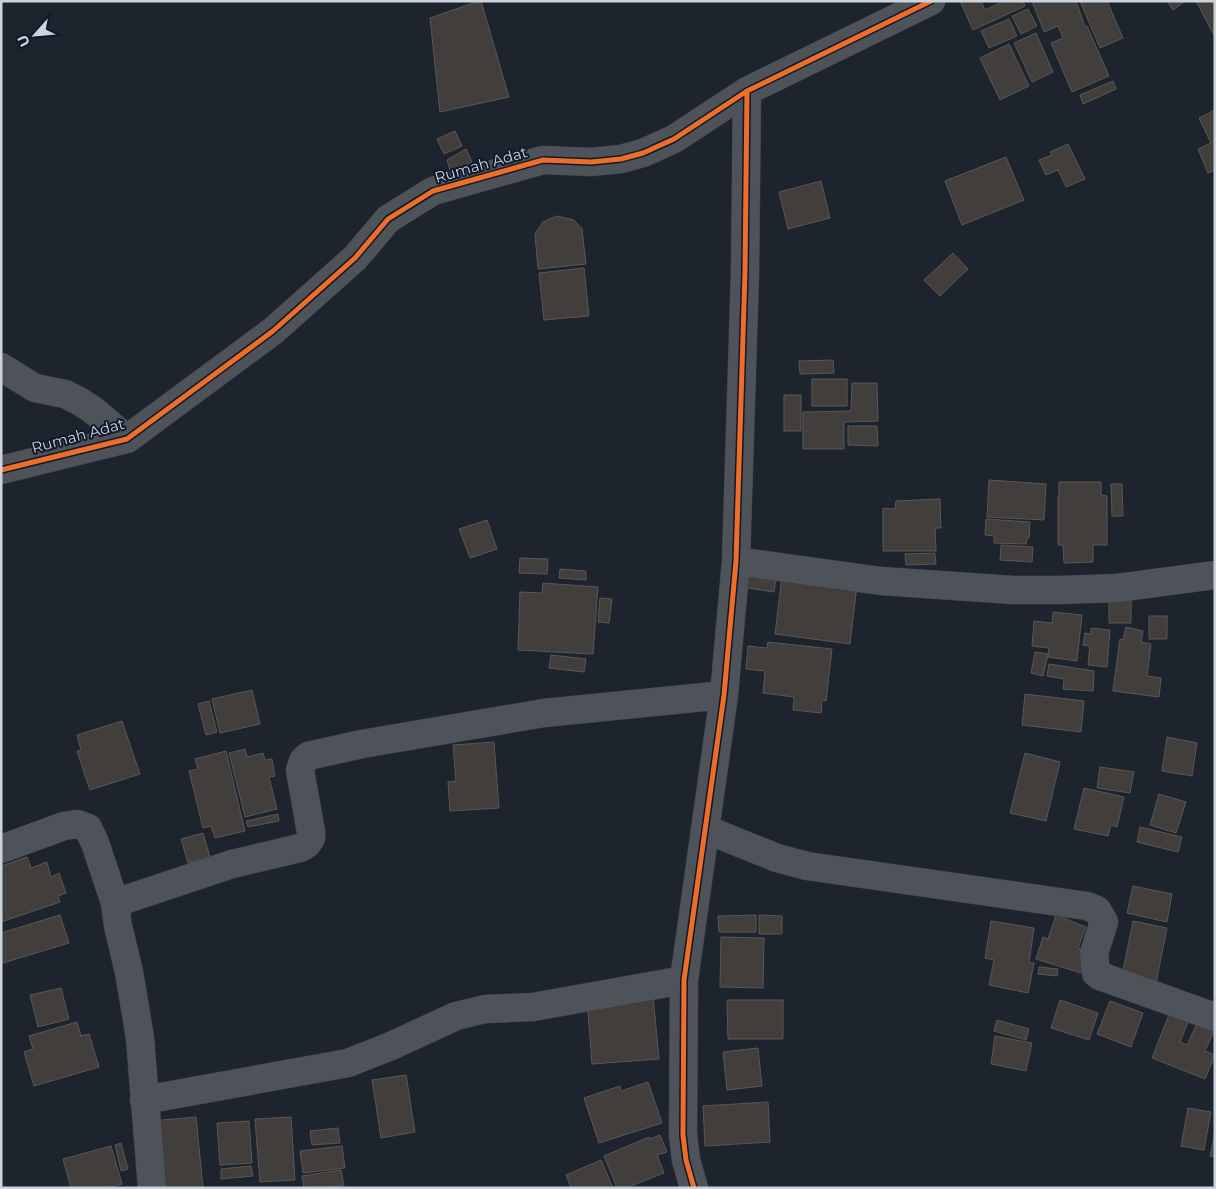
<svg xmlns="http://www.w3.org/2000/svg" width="1216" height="1189" viewBox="0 0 1216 1189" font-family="Montserrat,sans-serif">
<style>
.building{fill:#413e3c;stroke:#595858}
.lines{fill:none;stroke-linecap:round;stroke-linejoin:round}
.street-casing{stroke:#3c4149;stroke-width:29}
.street{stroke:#4e5359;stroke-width:28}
.cycleway-casing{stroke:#0f1929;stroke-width:8}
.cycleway{stroke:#ee6e29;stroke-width:5}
.labels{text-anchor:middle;stroke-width:4;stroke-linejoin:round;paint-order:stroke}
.street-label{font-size:15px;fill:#cbd3de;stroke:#0f1929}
</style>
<rect width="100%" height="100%" fill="#1e242d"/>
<path class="building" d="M479,1H481L509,97L440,112L430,18Z
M960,1H981L985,10L1004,1H1023L1025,6L973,30Z
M1032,1H1076L1085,27L1087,26L1109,76L1072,92L1051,43L1063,38L1058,26L1044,32Z
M1080,1H1107L1123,38L1100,48Z
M1167,1H1185L1173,10Z
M1196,1H1215V35H1214Z
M1028,9L1037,26L1021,34L1012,16Z
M1009,19L1017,36L989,48L981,31Z
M1036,33L1053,72L1032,82L1014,43Z
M1009,44L1029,86L1000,100L980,58Z
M1113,81L1116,89L1083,104L1080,95Z
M1215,110V170L1208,173L1198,149L1211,143L1199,118Z
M455,131L462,146L444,154L437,139Z
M1068,144L1085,179L1066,187L1058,170L1046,175L1039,160L1052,155L1050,152Z
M466,149L472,162L451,173L447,160Z
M1006,157L1024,200L962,225L945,181Z
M821,181L830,218L788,229L779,192Z
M557,216L574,220L582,229L586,264L538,269L535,234L543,222Z
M953,253L968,269L940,296L924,280Z
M584,268L589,316L544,320L539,273Z
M833,360L834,373L800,374L799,361Z
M812,379H847V406H812Z
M852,383H877L878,421L844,422V449H803V412L851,411Z
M784,395H801V431H784Z
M848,426H877L878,446L848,445Z
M989,480L1046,484L1044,520L987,517Z
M1059,482H1101V495L1107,496V545H1093V562L1064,563L1063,545H1058V496L1059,495Z
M1111,484H1122L1123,516H1112Z
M940,499L941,528H935L936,551H883V508L895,509L896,501Z
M986,519L1030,522L1029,538H1027L1026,544L994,543V536L985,535Z
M487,520L497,549L470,558L459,529Z
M1001,545L1033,547L1032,562L1000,560Z
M935,553L936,564L906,565L905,554Z
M520,558L548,559L547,574L519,573Z
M749,568L777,571L774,592L747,588Z
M560,569L586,571V580L559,578Z
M782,576L857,585L850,644L775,634Z
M543,583L598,587L593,654L518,650L520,592L542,593Z
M600,598L612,599L609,623L598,622Z
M1109,598H1131V623H1109Z
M1053,612L1082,615L1077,661L1048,657L1049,648L1032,646L1034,621L1052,623Z
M1149,616H1167V639H1149Z
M1126,627L1143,631L1141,642L1151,644L1147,676L1161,678L1159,697L1113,691L1120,639L1123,640Z
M1091,628L1110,630L1107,667L1088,665L1090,646L1083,645L1085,633L1091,634Z
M768,642L832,649L826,701L822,700L821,713L793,710L794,697L763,693L765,671L746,669L748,646L767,648Z
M1035,652L1048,654L1043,676L1031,673Z
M551,655L586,659L584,672L549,668Z
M1049,664L1094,671L1093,691L1063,689L1064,679L1047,676Z
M252,690L260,724L220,733L212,699Z
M1025,694L1084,701L1081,732L1022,725Z
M209,701L217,732L206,735L198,704Z
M122,721L140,774L90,790L77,751L81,750L77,735Z
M1167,737L1197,743L1192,776L1162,771Z
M494,742L499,808L450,811L448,782L456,781L453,745Z
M245,749L247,757L263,753L265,760L272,759L275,776L269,777L277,809L245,817L229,753Z
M226,751L245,831L215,838L211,826L203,828L189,771L198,769L195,759Z
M1025,753L1060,762L1046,821L1010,813Z
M1100,767L1134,772L1130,793L1097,788Z
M1084,788L1124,797L1117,827L1111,825L1108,836L1074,829Z
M1159,794L1186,802L1176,833L1150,825Z
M278,814L279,821L248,827L246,821Z
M1140,827L1182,837L1178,852L1137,842Z
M203,833L210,857L188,863L181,839Z
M27,857L31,868L47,862L51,877L59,873L66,893L58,896L60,902L1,922V866Z
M1133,886L1172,894L1167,922L1127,913Z
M60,915L69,943L3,963L1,958V933Z
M756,915V932H719L718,916Z
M759,915L782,916V934H759Z
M1056,915L1086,927L1078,948L1088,951L1081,973L1036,959L1043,937L1048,939Z
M991,921L1034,928L1029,963H1034L1028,993L989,985L994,960L985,958Z
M1133,921L1167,928L1156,983L1122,976Z
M721,937L764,938L763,988L720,987Z
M1039,967L1058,969L1057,976L1038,974Z
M61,988L69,1019L38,1027L30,995Z
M653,995L659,1059L592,1064L587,1000Z
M727,1000H783V1039H728Z
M1060,1000L1098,1013L1089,1040L1051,1028Z
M1110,1001L1143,1013L1131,1047L1097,1034Z
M1172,1007L1191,1015L1180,1042L1187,1045L1199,1019L1215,1029L1205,1051L1215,1055L1205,1079L1152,1058Z
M997,1020L1029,1029L1026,1040L994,1031Z
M77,1022L81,1036L89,1034L99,1067L34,1086L24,1052L33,1049L29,1036Z
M995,1036L1032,1043L1026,1071L991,1064Z
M758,1048L762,1086L727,1090L723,1052Z
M406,1075L415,1132L381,1138L372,1080Z
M648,1082L662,1123L599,1143L584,1098L620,1086L621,1091Z
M768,1102L770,1142L705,1146L703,1106Z
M1188,1108L1211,1112L1204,1150L1181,1146Z
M196,1117L203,1188H159L151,1121Z
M291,1117L295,1180L260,1182L255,1119Z
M249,1121L252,1163L220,1165L217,1123Z
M338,1128L340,1143L312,1145L310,1131Z
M1215,1133V1157L1210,1156Z
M660,1135L667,1152L657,1155L664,1173L626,1188H617L604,1156L649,1137L650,1139Z
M121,1143L128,1169L121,1171L115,1145Z
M111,1146L122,1184L108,1188H71L63,1159Z
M342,1146L345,1168L303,1173L300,1151Z
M601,1160L613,1188H571L566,1175Z
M251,1166L253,1176L221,1179V1169Z
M341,1170L344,1186L304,1188L302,1176Z"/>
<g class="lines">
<defs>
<path id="street" d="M1,367L35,388L65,394L79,401L93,410L127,439
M1,470L127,439L273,331L355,258L388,219L433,191L543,160L591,162L621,159L643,153L674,139L747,91L931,1
M736,561L881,581L1013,590H1060L1117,588L1215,575
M705,829L777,858L807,866L1087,906L1097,910L1104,922L1094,953L1096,973L1100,976L1215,1017
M1,849L64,826L77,824L88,828L95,843L115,903L118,926L129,972L140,1038L152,1188
M115,903L232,864L300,848L307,844L311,838V832L300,770L303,761L308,756L362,744L544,713L724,695
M144,1100L348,1063L391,1046L456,1016L485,1009L533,1007L684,980
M694,1188L686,1160L683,1135L684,980L724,695L736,561L745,272L747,91"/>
</defs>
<use href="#street" class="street-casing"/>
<use href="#street" class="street"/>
<defs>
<path id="cycleway" d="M1,470L127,439L273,331L355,258L388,219L433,191L543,160L591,162L621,159L643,153L674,139L747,91L931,1
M694,1188L686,1160L683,1135L684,980L724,695L736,561L745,272L747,91"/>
</defs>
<use href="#cycleway" class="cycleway-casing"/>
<use href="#cycleway" class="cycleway"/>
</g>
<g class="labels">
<g class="street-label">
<text transform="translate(481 165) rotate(-16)" y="5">Rumah Adat</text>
<text transform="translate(78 436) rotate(-15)" y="5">Rumah Adat</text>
</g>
</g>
<rect width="1216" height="1189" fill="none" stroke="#cbd3de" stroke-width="5"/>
<g transform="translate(35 35) rotate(243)" stroke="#0f1929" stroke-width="4" paint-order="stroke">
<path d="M0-4L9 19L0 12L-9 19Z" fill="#cbd3de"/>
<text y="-8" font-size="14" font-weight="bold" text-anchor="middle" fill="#cbd3de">U</text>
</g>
</svg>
